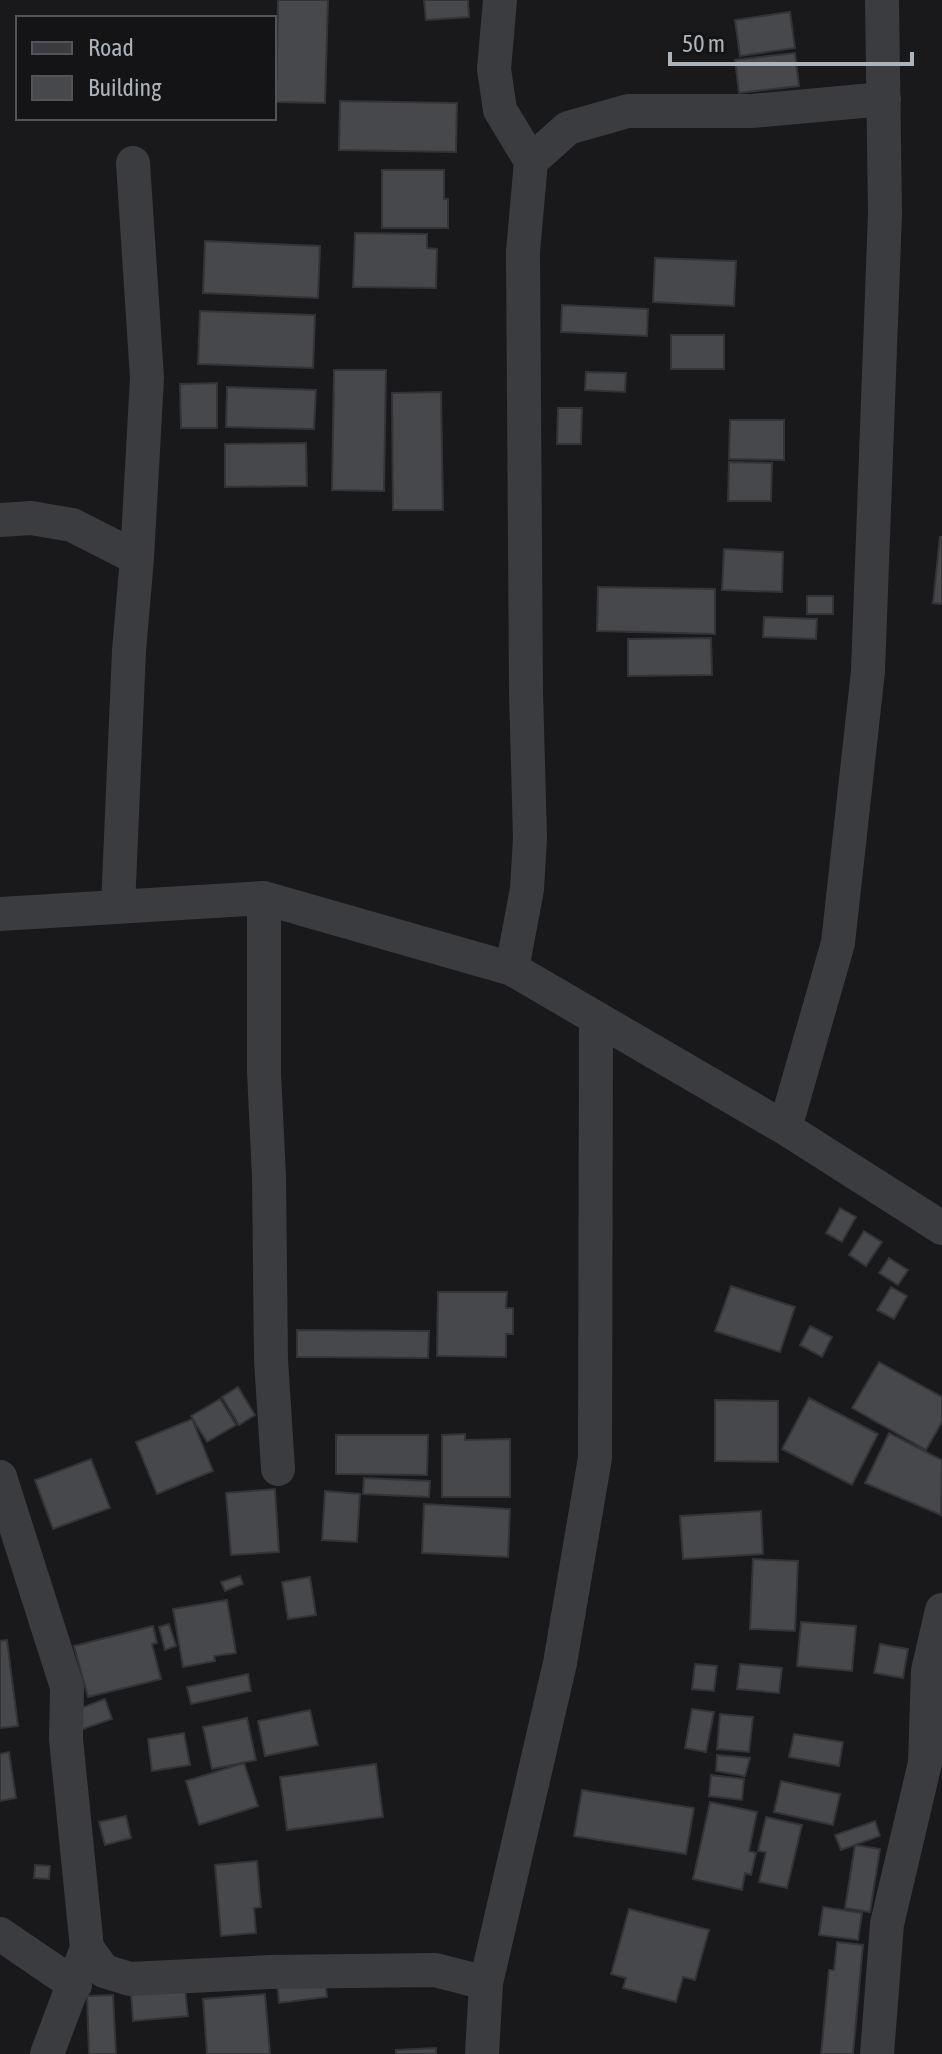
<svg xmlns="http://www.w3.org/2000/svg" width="942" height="2054" viewBox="0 0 942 2054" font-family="'Asap Condensed',sans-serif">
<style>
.building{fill:#46484b;stroke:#333437;stroke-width:2}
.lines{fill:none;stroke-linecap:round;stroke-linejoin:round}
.street{stroke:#3a3c40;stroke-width:34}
</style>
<rect width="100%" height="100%" fill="#19191b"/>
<path class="building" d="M278,0H328L325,103L276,102Z
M424,0H468L469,17L426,20Z
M790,12L795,48L740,56L735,20Z
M795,53L799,86L739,93L735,60Z
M340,101L457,103L456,152L339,150Z
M382,170H444V199H448V228H382Z
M355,233L427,234V248L437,249L436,288L353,287Z
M205,241L320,246L318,298L203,293Z
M655,258L736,261L734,306L653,302Z
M562,305L648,309L647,336L561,332Z
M200,311L315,315L313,368L198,364Z
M671,335H724V369H671Z
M334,370H386L384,491L332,490Z
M586,372L626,373L625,392L585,390Z
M217,383V428H181L180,384Z
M227,387L316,390L314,429L226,427Z
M441,392L443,510H393L392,393Z
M558,408H582L581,444H557Z
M730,420H784V460L729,459Z
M306,443L307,486L225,487V444Z
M729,462L772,463L771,501H728Z
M940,537H942V604L933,603Z
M724,549L783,552L782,592L722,590Z
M598,587L715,589V634L597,631Z
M807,596H833V614H807Z
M764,617L817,619L816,639L763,637Z
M711,638L712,675L628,676V639Z
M840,1208L856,1217L842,1242L826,1233Z
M864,1231L882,1242L866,1266L849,1255Z
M889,1258L908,1270L898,1285L879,1273Z
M731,1286L795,1307L780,1352L715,1331Z
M891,1287L907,1296L894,1319L877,1310Z
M438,1292H507L506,1308H513V1334H506V1357L437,1356Z
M810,1326L832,1337L822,1357L800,1345Z
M297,1330L429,1331L428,1358L297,1357Z
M879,1362L942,1397V1422L926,1450L852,1408Z
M238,1387L255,1415L239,1425L222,1397Z
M809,1398L878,1434L852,1485L782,1449Z
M220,1399L236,1425L207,1442L191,1416Z
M715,1400L778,1401V1462L715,1461Z
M192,1419L213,1471L157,1494L136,1442Z
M889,1433L942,1460L941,1515L865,1483Z
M465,1434V1440L510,1439V1497H442V1435Z
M336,1435H428L427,1475L336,1474Z
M91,1459L110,1508L53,1529L35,1480Z
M364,1478L430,1481L429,1497L363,1494Z
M275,1489L279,1552L231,1555L226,1493Z
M325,1491L360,1494L357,1542L322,1540Z
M424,1504L510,1509L508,1557L422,1553Z
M761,1511L763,1554L683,1559L680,1516Z
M753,1559L798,1561L795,1631L750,1629Z
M240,1576L243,1584L225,1591L221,1582Z
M310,1577L316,1615L288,1619L282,1582Z
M227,1600L236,1653L214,1656L215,1661L183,1667L173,1609Z
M801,1622L856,1626L852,1671L797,1666Z
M169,1624L176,1646L165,1650L159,1627Z
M153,1626L157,1643L152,1644L161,1679L88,1697L74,1646Z
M7,1640L18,1726L0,1728V1641Z
M880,1644L908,1649L903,1678L874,1673Z
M695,1664L717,1666L714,1691L692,1689Z
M740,1664L782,1668L779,1693L737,1689Z
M248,1674L251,1691L191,1704L187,1687Z
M105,1699L112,1719L80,1730L73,1711Z
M692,1709L714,1712L706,1752L685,1748Z
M310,1710L318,1745L265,1756L258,1721Z
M720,1714L753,1717L749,1752L717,1749Z
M247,1718L256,1760L212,1769L203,1727Z
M184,1733L190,1765L152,1771L148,1739Z
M794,1734L843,1742L839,1766L789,1757Z
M9,1752L16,1798L0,1801V1754Z
M717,1755L750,1758L745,1776L716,1771Z
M244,1763L258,1806L199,1825L186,1781Z
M376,1764L383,1817L287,1830L280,1777Z
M711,1775L744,1779L742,1800L709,1796Z
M781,1781L840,1794L833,1825L774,1812Z
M582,1790L694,1808L686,1854L574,1836Z
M710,1802L757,1812L749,1851L756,1853L751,1875L745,1873L742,1890L693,1879Z
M126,1816L131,1838L105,1845L99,1822Z
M766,1817L802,1825L787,1888L759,1882L766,1852L758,1851Z
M875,1821L880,1836L841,1850L835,1835Z
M855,1845L880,1849L870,1912L845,1908Z
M257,1861L261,1907L254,1908L256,1933L221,1936L215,1865Z
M35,1865L50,1866L49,1879L34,1878Z
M823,1907L862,1913L858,1940L819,1935Z
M629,1909L709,1930L695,1980L683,1977L676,2002L623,1988L626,1978L611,1974Z
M837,1942L863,1945L853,2054H821L829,1970H834Z
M324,1975L327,1997L279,2003L277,1980Z
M185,1989L188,2016L133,2021L131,1994Z
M265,1994L270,2054H207L203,1999Z
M113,1995L116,2054H89L87,1996Z
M436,2048V2054H396V2050Z"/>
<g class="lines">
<path class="street" d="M500,0L494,69L500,110L531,161
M0,520L31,518L72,525L137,558
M264,898V1072L269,1176L271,1360L278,1469
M118,907L129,651L137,558L147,378L133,163
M0,914L264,898L512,969L785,1128L942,1228
M512,969L527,889L530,838L526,691L523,252L531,161L568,128L628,111H752L884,99
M785,1128L838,943L868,671L885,213L882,0
M0,1477L67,1687L66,1739L87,1948L104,1971L130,1979L270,1972L435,1970L486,1983
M0,1934L75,1985
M47,2054L87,1948
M482,2054L486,1983L560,1663L595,1458L596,1019
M877,2054L887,1924L925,1763L928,1671L942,1610"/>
</g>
<rect x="16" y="16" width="260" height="104" fill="#141416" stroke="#515458" stroke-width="2"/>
<rect x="32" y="42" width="40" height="12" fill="#3a3c40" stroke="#515458" stroke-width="2"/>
<text x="88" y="56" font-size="24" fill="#acb3bb">Road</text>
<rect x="32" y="76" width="40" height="24" fill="#46484b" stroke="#515458" stroke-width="2"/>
<text x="88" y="96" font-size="24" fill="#acb3bb">Building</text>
<path d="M670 52v12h242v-12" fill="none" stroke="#acb3bb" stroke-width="4"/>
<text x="682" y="52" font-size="24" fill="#acb3bb" stroke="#141416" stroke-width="6" paint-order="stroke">50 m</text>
</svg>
